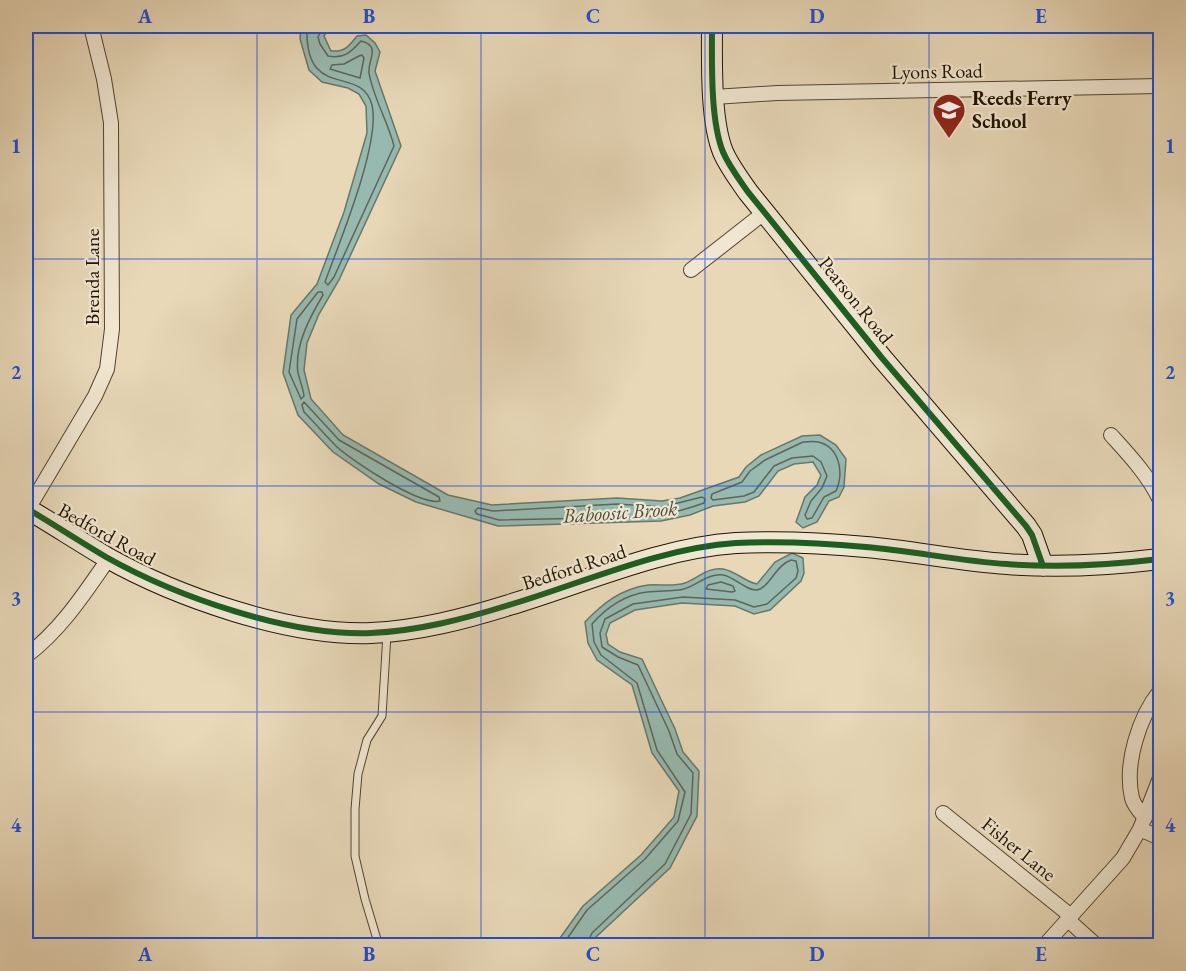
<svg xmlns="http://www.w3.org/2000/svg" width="1186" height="971" viewBox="0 0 1186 971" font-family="'EB Garamond',serif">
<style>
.water{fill:#97b9b0;stroke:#68776a;stroke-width:1.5}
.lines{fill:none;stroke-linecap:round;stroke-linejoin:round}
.shore{stroke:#5c6659;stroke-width:1.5}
.lane-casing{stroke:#544430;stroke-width:9}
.street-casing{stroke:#544430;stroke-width:16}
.secondary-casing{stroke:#221302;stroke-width:22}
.lane{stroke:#f0e6d1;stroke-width:7}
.street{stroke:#f0e6d1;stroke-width:14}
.secondary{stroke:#f0e6d1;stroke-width:20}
.cycleway-casing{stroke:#f0e6d1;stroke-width:10}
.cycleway{stroke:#1b5e20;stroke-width:6}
.grid{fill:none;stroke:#1d4ed8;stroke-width:1.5;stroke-opacity:0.55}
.labels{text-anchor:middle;stroke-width:4.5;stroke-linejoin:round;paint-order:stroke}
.street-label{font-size:20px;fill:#221302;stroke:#f0e6d1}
.poi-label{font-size:20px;font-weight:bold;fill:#221302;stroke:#f0e6d1;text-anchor:start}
.water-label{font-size:21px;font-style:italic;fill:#4b4d3f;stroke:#f0e6d1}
.neatline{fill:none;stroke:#1d4ed8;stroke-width:2}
.grid-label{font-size:20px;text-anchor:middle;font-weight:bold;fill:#1d4ed8}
</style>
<rect width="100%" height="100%" fill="#e8d8b8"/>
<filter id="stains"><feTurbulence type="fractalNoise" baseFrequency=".00333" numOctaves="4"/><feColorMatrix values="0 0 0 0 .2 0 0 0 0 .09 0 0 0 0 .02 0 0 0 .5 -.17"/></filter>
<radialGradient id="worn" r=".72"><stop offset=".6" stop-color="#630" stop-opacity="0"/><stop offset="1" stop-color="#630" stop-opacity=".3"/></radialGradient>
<path class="water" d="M301,26H331L324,36L331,51C345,52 349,46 357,36L366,35L375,43L380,52L375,71L401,146L339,280L319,314L307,343L304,370L311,399L343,435L448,495L492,505L617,498L662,501L680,498L739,477L746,467L761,455L802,436L820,435L836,445L846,459L844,487L839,497L829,501L817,522L803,528L796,522L805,497L817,485L821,475L813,462L794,464L778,471L759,496L745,502L713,506L690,515L661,521L498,526L416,502L379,484L333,452L298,415L283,373L291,315L317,284L344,212L367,133L366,106L359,94L348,88L322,82L309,70L300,39Z
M792,553L803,558L804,573L801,581L770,610L754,614L735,606L682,603L635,610L610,623L606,634L608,644L620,652L642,659L675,729L683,752L699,771L697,816L670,868L596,937L591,945H555L583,906L641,855L674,817L679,791L652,753L632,685L597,660L588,643L585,622C603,603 621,589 648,585C660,584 673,587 685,583C698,578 708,567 723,569C736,571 745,582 757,584L775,562Z"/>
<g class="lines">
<path class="shore" d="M307,26C304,103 361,63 372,105C381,143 339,243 325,282L328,285L334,277L394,146C388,122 373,97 369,73C367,61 382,46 361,41C351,52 345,59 328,56L320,44L318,37L324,26
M359,56L362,55L364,58L360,78L330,69L332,65L344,64Z
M322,292L323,295C310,317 294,346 298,373C300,381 303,388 304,396L301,399L289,372L297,319L318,292Z
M304,402L339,440L439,497L440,501C420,506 352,461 336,446C325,435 315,423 304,412L302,405Z
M803,442C807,442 814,441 818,442C840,447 844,473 836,491L824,497L812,518L807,519L805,515L811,501L822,488L827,476L821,462L813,456L792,458L774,466L754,492L744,496L713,500L711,498L712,494L742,482L750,471L765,460Z
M702,497L705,499L704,503C685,510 665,515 644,517L499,520L477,514L475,511L478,508L493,511L617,504L662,507Z
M721,582L733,586L735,591L732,592L706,589L708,585Z
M562,946L587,910L645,859L678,821L685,792L657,750L637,683L601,655L594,642L592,624C607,607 624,595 647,592C659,590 672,592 684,589C698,585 708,573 723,575C735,577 746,591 757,590C769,588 776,565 791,560L796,561L798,571L796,578L767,604L754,607L735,600L683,597L633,604L605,619L600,633L602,647L618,657L638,665L669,731L677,754L693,773L691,814L665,864L592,933L586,946"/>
<defs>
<path id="lane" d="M379,946L365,899L355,856V809L358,774L367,740L382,716L387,634"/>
<path id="street" d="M714,97L777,93L1160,86
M691,270L765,212
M1111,435C1130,456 1148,475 1160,500
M28,509L95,396L107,369L112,329L111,123L104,79L91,26
M26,656C60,631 85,593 109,558
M943,813L1071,916
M1145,818C1140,812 1134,806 1132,798C1124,764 1139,717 1160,691
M1140,829L1160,838
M1067,919L1097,946
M1044,946L1123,858L1140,829L1160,778"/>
<path id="secondary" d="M712,26C712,60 710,120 723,152C729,166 739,179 748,192L882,358L1026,526L1032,535L1043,566
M26,508C53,524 79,541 106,557C177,597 289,636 371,633C418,631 464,619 509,605C583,583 659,548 736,543C779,541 824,543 866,547C913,551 960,561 1007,564C1058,568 1110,565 1160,559"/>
</defs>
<use href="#lane" class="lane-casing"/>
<use href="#street" class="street-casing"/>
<use href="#secondary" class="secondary-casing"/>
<use href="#lane" class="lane"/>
<use href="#street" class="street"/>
<use href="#secondary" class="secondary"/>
<defs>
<path id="cycleway" d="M712,26C712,60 710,120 723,152C729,166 739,179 748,192L882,358L1026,526L1032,535L1043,566
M26,508C53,524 79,541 106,557C177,597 289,636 371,633C418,631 464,619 509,605C583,583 659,548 736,543C779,541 824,543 866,547C913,551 960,561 1007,564C1058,568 1110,565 1160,559"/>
</defs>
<use href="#cycleway" class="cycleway-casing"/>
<use href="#cycleway" class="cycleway"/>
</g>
<path class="grid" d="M257,26V946M481,26V946M705,26V946M929,26V946M26,259H1160M26,486H1160M26,712H1160"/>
<defs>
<symbol id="school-pin" viewBox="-11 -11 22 30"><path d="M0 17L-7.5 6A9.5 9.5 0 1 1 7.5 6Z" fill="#8f2418" stroke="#f0e6d1"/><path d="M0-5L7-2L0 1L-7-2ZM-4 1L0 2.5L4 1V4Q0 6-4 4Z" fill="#fff"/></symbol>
</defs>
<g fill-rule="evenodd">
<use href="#school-pin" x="930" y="91" width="38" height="52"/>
</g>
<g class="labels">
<g class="street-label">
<text transform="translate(937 71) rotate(-1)" y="7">Lyons Road</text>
<text transform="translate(92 277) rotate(-90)" y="7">Brenda Lane</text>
<text transform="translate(856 300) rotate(51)" y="7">Pearson Road</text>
<text transform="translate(107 534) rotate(29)" y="7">Bedford Road</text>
<text transform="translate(574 567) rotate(-18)" y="7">Bedford Road</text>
<text transform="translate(1019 849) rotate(39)" y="7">Fisher Lane</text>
</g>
<g class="poi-label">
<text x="972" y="105">Reeds Ferry<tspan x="972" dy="23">School</tspan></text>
</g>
<g class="water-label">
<text transform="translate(620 512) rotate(-4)" y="7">Baboosic Brook</text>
</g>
</g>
<rect width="1186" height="971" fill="none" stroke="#e8d8b8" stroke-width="66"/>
<rect x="33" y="33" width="1120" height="905" class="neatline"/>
<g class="grid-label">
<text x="145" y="23">A</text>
<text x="369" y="23">B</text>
<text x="593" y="23">C</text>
<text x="817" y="23">D</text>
<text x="1041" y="23">E</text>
<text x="16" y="153">1</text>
<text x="1170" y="153">1</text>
<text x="16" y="379">2</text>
<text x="1170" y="379">2</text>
<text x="16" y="605">3</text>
<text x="1170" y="605">3</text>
<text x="16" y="832">4</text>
<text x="1170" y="832">4</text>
<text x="145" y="961">A</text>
<text x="369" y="961">B</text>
<text x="593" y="961">C</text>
<text x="817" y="961">D</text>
<text x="1041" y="961">E</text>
</g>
<rect width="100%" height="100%" filter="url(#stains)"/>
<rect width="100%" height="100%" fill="url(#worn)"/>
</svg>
